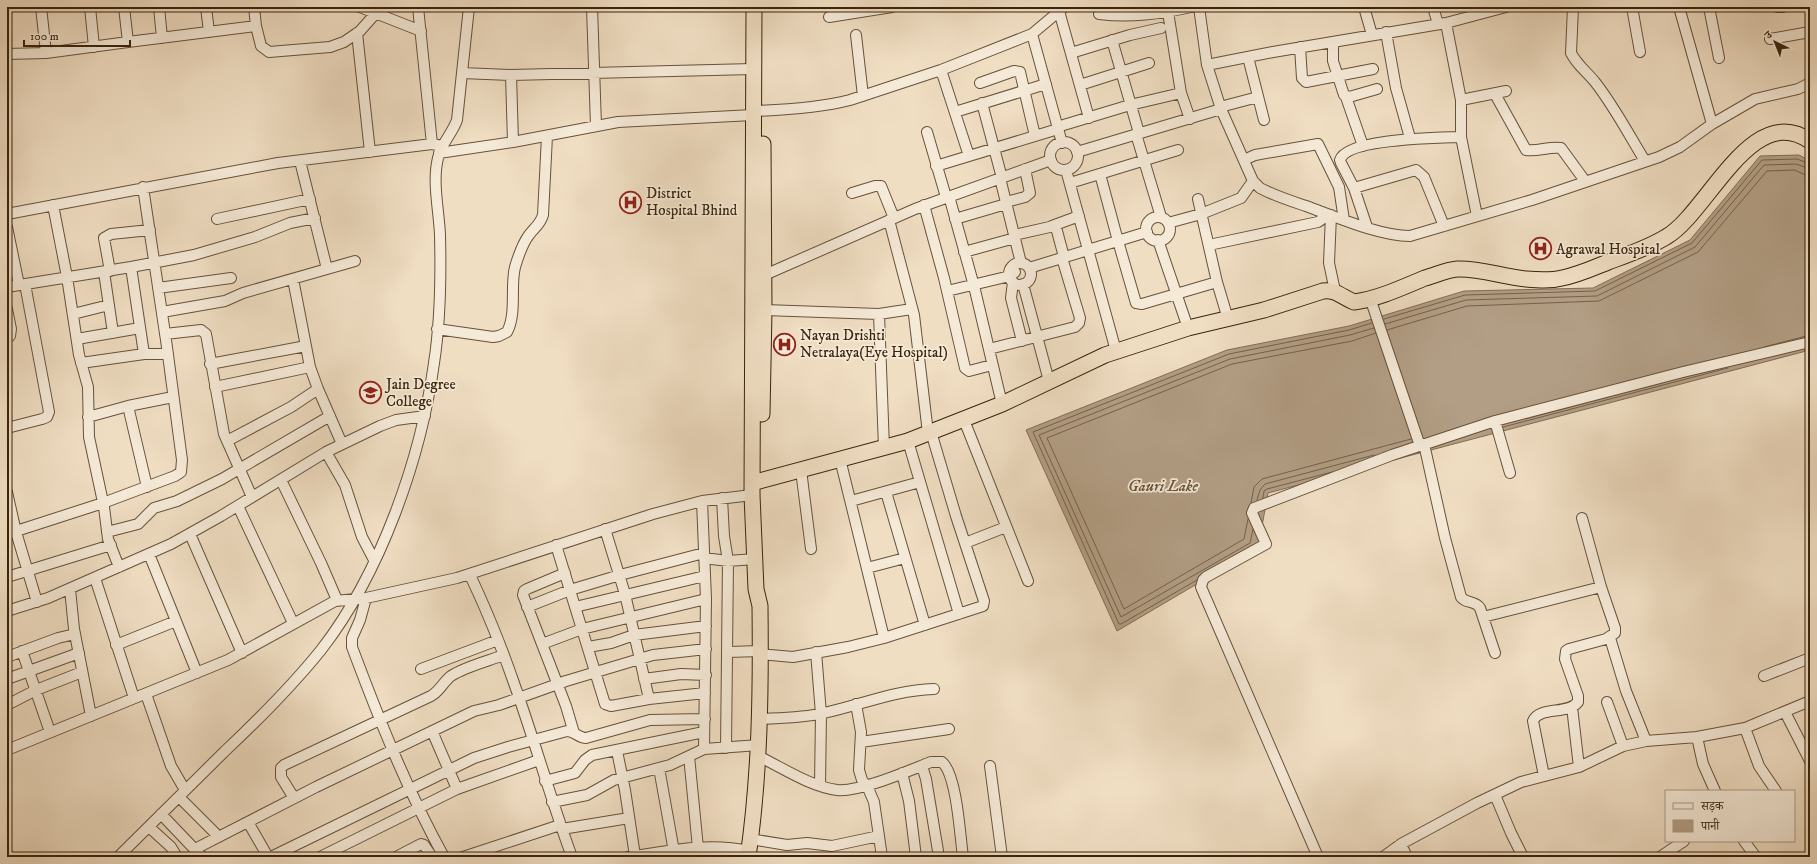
<svg xmlns="http://www.w3.org/2000/svg" width="1817" height="864" viewBox="0 0 1817 864" font-family="'IM FELL DW Pica','Noto Serif Devanagari',serif">
<style>
.water{fill:#b29e85;stroke:#826d55}
.lines{fill:none;stroke-linecap:round;stroke-linejoin:round}
.shore{stroke:#766048;stroke-width:1}
.minor-casing{stroke:#67523a;stroke-width:12}
.highway-casing{stroke:#39230c;stroke-width:17}
.minor{stroke:#f5ead8;stroke-width:10}
.highway{stroke:#f0dec3;stroke-width:15}
.labels{text-anchor:middle;stroke-width:3.5;stroke-linejoin:round;paint-order:stroke}
.poi-label{font-size:15px;fill:#39230c;stroke:#f5ead8;text-anchor:start}
.water-label{font-size:16px;font-style:italic;fill:#634e36;stroke:#f5ead8}
</style>
<rect width="100%" height="100%" fill="#f0dec3"/>
<filter id="stains"><feTurbulence type="fractalNoise" baseFrequency=".005" numOctaves="4"/><feColorMatrix values="0 0 0 0 .2 0 0 0 0 .09 0 0 0 0 .02 0 0 0 .5 -.17"/></filter>
<radialGradient id="worn" r=".72"><stop offset=".6" stop-color="#630" stop-opacity="0"/><stop offset="1" stop-color="#630" stop-opacity=".3"/></radialGradient>
<path class="water" d="M1799,155L1810,161V350L1268,493L1258,548L1117,631L1026,430L1227,350L1349,326L1464,291L1593,288L1690,240L1760,156Z"/>
<g class="lines">
<path class="shore" d="M1384,319L1465,295L1595,291L1692,243L1762,160L1797,159L1810,164
M1385,324L1466,300L1597,296L1695,247L1764,165L1796,164L1810,169
M1387,330L1467,306L1599,301L1698,252L1767,171L1795,170L1803,174L1810,175
M1764,347L1810,335
M1503,427L1728,368
M1263,498L1264,491L1267,489L1332,472
M1257,500L1260,490L1265,484L1374,455
M1251,503L1254,487L1262,479L1411,439
M1248,519L1244,539L1124,609L1047,438L1232,364L1352,341L1376,333
M1253,529L1250,543L1121,617L1039,435L1230,359L1350,335L1374,328
M1197,580L1121,624H1119L1033,432L1229,354L1349,330L1372,323"/>
<defs>
<path id="minor" d="M41,7L46,53
M90,7L94,47
M159,7L162,38
M206,7L209,32
M360,7L421,31
M418,7L432,144
M592,7L596,126
M1364,7L1372,35
M1433,7L1438,24
M1573,7L1571,53C1577,65 1587,72 1595,82C1614,106 1629,135 1645,161
M1632,7L1640,52
M1679,7L1712,124
M1709,7L1719,58
M1777,7H1783
M1809,7L1810,9
M1059,11L1089,118
M1168,12L1181,93L1190,119
M1099,14C1131,18 1160,14 1191,7
M829,17L892,7
M1446,23L1461,100V137L1477,216
M256,26L261,46L269,52L330,47L344,42L360,31L376,13
M1386,32L1396,88L1410,138
M357,33L370,152
M1032,34L1063,8
M856,35L863,96
M1770,39L1810,32
M1112,40L1139,133
M128,42L256,26L254,7
M1333,42V61L1344,95L1349,97L1377,89
M1300,47L1302,78L1306,82L1373,69
M1071,53L1130,35L1161,28
M7,54L46,53L128,42L124,7
M1248,57L1264,120
M1207,65L1273,52L1446,23L1506,7
M941,70L969,156
M462,73L511,75L753,69
M511,75L513,142L618,122L753,115
M980,83L1014,71L1020,72L1035,136
M1080,85L1149,63
M1495,94L1526,150C1538,152 1549,146 1561,148L1585,181
M1346,97L1363,146
M1461,100L1506,91
M982,103L1002,178
M1220,107L1258,97
M1221,109L1253,181L1260,188C1275,196 1291,201 1306,206C1336,217 1380,236 1410,236L1532,200L1659,157L1680,147L1712,124L1755,99L1798,89L1810,83
M753,111C785,110 819,108 850,100L941,70L1032,34L1062,143
M955,112L1046,84
M1057,127L1130,105L1181,93
M927,132L946,197
M1136,134L1161,217
M1050 156a14 14 0 1 1 28 0a14 14 0 1 1-28 0Z
M1077,152L1221,109L1207,65L1199,7
M439,153L513,142
M1244,160L1255,155L1318,144L1339,187L1344,220
M300,161L327,269
M936,166L1058,129
M1066,170L1116,351
M1100,174L1118,241L1136,303L1142,304L1217,282
M1000,178L1021,263
M1070,183L1178,150
M1354,188L1416,170L1424,177L1444,226
M852,193L875,186H881L894,218
M949,196L974,286L1002,404
M1198,199L1217,282L1228,319
M1006,202L1025,197L1030,193L1025,169
M53,205L67,277L79,355L88,387L89,437L104,507L108,539L119,567
M924,205L944,278L965,368L969,371L992,365
M7,214L278,163L432,144L442,146
M1331,215L1329,263L1335,291
M1146 229a12 12 0 1 1 24 0a12 12 0 1 1-24 0Z
M217,219L310,199
M955,219L1006,204
M889,220L914,315L928,433
M1168,223L1201,214L1241,198L1253,181
M1052,226L1079,216
M7,227L19,285
M1367,227L1354,188L1341,163L1340,160C1347,138 1441,138 1461,137
M1014,235L1054,226L1057,231L1064,257
M1158,240L1188,328
M1209,245L1318,222L1328,215
M964,252L1015,238
M1009 274a11 11 0 1 1 22 0a11 11 0 1 1-22 0Z
M131,267L144,354
M1029,268L1147,232
M110,271L104,238L111,234L150,230
M104,272L113,333
M760,277L915,209L1051,160
M293,279L310,367L318,389L342,444
M1013,282L1011,298L1022,341
M1023,284L1049,381
M7,287L131,267L194,255L255,237L290,223L315,218
M158,288L231,278
M947,291L1010,276L1015,272
M1370,298L1420,446
M7,309L11,329L10,336L7,338
M764,310L879,314
M162,312L225,301L243,293L355,261
M73,314L109,305
M437,329L493,337L499,336L507,332C517,313 510,287 515,267C518,257 522,244 529,235C534,228 540,225 543,215L547,136
M165,334L201,330L206,334L224,434L252,497
M77,339L140,328
M989,349L1075,327L1079,323L1080,318L1062,258
M81,363L144,354H167
M210,364L306,346
M215,387L310,367
M128,406L147,487
M88,417L128,406L173,397
M964,420L1028,581
M1495,421L1510,473
M7,428L42,419L47,417L49,412L25,284
M227,441L291,407L318,389
M908,441L959,614
M1424,444L1445,538L1461,597C1466,604 1475,600 1480,608L1495,653
M884,448L879,314L912,309
M326,452L345,485L362,537L374,560
M840,459L884,638
M801,470L811,549
M281,480L321,563L337,600
M7,492L16,532L37,602
M886,492L925,625
M722,498L724,536L728,561L726,748
M702,501L706,599L704,749
M851,501L920,482
M238,506L293,623
M605,529L625,594L649,699
M107,532L138,524L154,508L177,501L222,479L330,416
M7,534L103,503L175,476L181,472L182,460L166,340L143,187
M190,534L242,653
M965,543L1006,527
M556,545L605,704L611,706L649,699L705,693
M149,554L197,673
M704,558L728,561L755,559
M867,568L905,558
M565,573L527,589L524,591L523,595L566,706L574,733
M470,575C487,611 502,648 515,686C535,742 551,800 572,857
M7,577L111,545
M95,578L134,698
M70,589L74,629L91,716
M366,598L360,620L352,638V647C379,719 407,790 444,857
M527,607L570,590L620,575L704,553
M575,607L705,576
M7,611L48,598L171,544L221,516L326,452L380,426L396,420L425,416
M1483,617L1601,587
M1610,638L1626,691L1646,741
M542,644L582,629L706,599
M116,645L176,621
M588,647L611,643L634,635L706,626
M22,651L50,732
M728,652L760,651
M816,652L821,714L820,786
M760,654L793,657L848,647L884,638L983,606L984,601L956,516L931,432
M7,657L58,638L75,634
M421,669L498,640
M1764,676L1810,658
M7,679L79,653
M644,679L681,674L706,675
M146,694L171,766L185,790
M1607,702L1623,746
M856,704L861,732L859,770L862,780L868,788L874,802L882,857
M7,705L36,690L82,672
M1572,707L1579,767
M1785,712L1810,761
M760,719C781,718 803,718 824,713C861,705 895,690 934,689
M1745,728L1759,766L1776,791
M432,731L457,789
M1697,737L1703,764L1715,791
M861,742L949,729
M7,750L228,660L335,601L366,598L457,578L653,514L702,501L752,495
M617,751L625,790L635,856
M689,756L698,848
M758,756C783,768 809,786 837,790C858,793 910,770 931,762H942C957,775 960,836 963,857
M922,766L926,779L939,857
M990,766L1002,857
M659,768L675,857
M902,773L909,801L916,857
M1544,776L1533,721C1539,706 1568,715 1578,702V696L1565,659L1566,651L1569,649L1606,639L1615,633V628L1601,587L1582,518
M545,781L575,773L585,760L592,755L704,732
M1495,795L1511,833L1523,857
M179,797L219,837
M294,798L281,777V768L284,765L431,696C440,691 443,682 451,676C464,667 488,661 504,655
M552,802L587,795L614,780L670,765L704,749L759,745
M161,814L202,857
M248,822L268,857
M149,827L171,847L177,857
M562,829L629,818
M750,839L787,845L807,843L832,846L879,836
M1744,841L1756,857
M1401,844L1407,857
M195,849L316,787L474,711L499,705L566,681L653,655L706,649
M118,857C153,822 189,787 224,752C258,720 292,686 321,650C381,573 421,458 434,363C440,324 441,274 440,235C439,210 432,182 438,158C441,144 452,134 457,120L469,7
M271,857L474,758L508,747L567,731C574,731 579,738 586,738L650,720L705,719
M320,857L457,789L539,760
M396,857L421,844L424,845L432,857
M463,857L560,825
M628,857C668,851 709,842 749,851
M1318,857L1201,587L1203,580L1206,577L1266,544L1252,513L1254,508L1392,455L1495,421L1683,372L1810,342
M1383,857L1401,844L1477,803L1521,782L1579,767L1623,746L1646,741L1697,737L1745,728L1810,701
M1660,857L1684,841"/>
<path id="highway" d="M762,414L764,310L763,144
M752,483L908,441L1002,404L1105,355L1188,328L1264,310L1323,291C1335,289 1342,297 1354,302C1378,299 1403,287 1425,278C1436,275 1446,270 1457,269C1480,268 1503,277 1526,279C1538,280 1550,281 1562,278C1578,275 1593,268 1608,262C1627,255 1648,248 1666,237C1708,213 1751,100 1810,141
M748,857C760,774 761,690 760,606L756,589L752,495L754,7"/>
</defs>
<use href="#minor" class="minor-casing"/>
<use href="#highway" class="highway-casing"/>
<use href="#minor" class="minor"/>
<use href="#highway" class="highway"/>
</g>
<defs>
<symbol id="hospital-ring" viewBox="-11 -11 22 22"><circle r="9.5" fill="#f5ead8" stroke="#8f2418" stroke-width="1.5"/><path d="M-5-5h3v3.5h4V-5h3V5h-3V1.5h-4V5h-3Z" fill="#8f2418"/></symbol>
<symbol id="university-ring" viewBox="-11 -11 22 22"><circle r="9.5" fill="#f5ead8" stroke="#8f2418" stroke-width="1.5"/><path d="M0-5L7-2L0 1L-7-2ZM-4 1L0 2.5L4 1V4Q0 6-4 4Z" fill="#8f2418"/></symbol>
</defs>
<g fill-rule="evenodd">
<use href="#hospital-ring" x="618" y="190" width="25" height="25"/>
<use href="#hospital-ring" x="1528" y="236" width="25" height="25"/>
<use href="#hospital-ring" x="772" y="332" width="25" height="25"/>
<use href="#university-ring" x="358" y="380" width="25" height="25"/>
</g>
<g class="labels">
<g class="poi-label">
<text x="646" y="198">District<tspan x="646" dy="17">Hospital Bhind</tspan></text>
<text x="1556" y="254">Agrawal Hospital</text>
<text x="800" y="340">Nayan Drishti<tspan x="800" dy="17">Netralaya(Eye Hospital)</tspan></text>
<text x="386" y="389">Jain Degree<tspan x="386" dy="17">College</tspan></text>
</g>
<g class="water-label">
<text x="1163" y="491">Gauri Lake</text>
</g>
</g>
<rect width="1817" height="864" fill="none" stroke="#f0dec3" stroke-width="24"/>
<rect x="8" y="8" width="1801" height="848" fill="none" stroke="#39230c" stroke-width="2"/>
<rect x="12" y="12" width="1793" height="840" fill="none" stroke="#39230c"/>
<rect x="1665" y="790" width="130" height="52" fill="#f5ead8" stroke="#aa9a86"/>
<rect x="1673" y="803" width="20" height="6" fill="#f5ead8" stroke="#aa9a86"/>
<text x="1701" y="810" font-size="12" fill="#39230c">सड़क</text>
<rect x="1673" y="820" width="20" height="12" fill="#b29e85" stroke="#aa9a86"/>
<text x="1701" y="830" font-size="12" fill="#39230c">पानी</text>
<g transform="translate(1775 42) rotate(317)" stroke="#f5ead8" stroke-width="3" paint-order="stroke">
<path d="M0-3L7 15L0 10L-7 15Z" fill="#39230c"/>
<text y="-6" font-size="11" font-weight="bold" text-anchor="middle" fill="#39230c">उ</text>
</g>
<path d="M24 40v6h106v-6" fill="none" stroke="#39230c" stroke-width="2"/>
<text x="30" y="40" font-size="12" fill="#39230c" stroke="#f5ead8" stroke-width="3" paint-order="stroke">100 m</text>
<rect width="100%" height="100%" filter="url(#stains)"/>
<rect width="100%" height="100%" fill="url(#worn)"/>
</svg>
